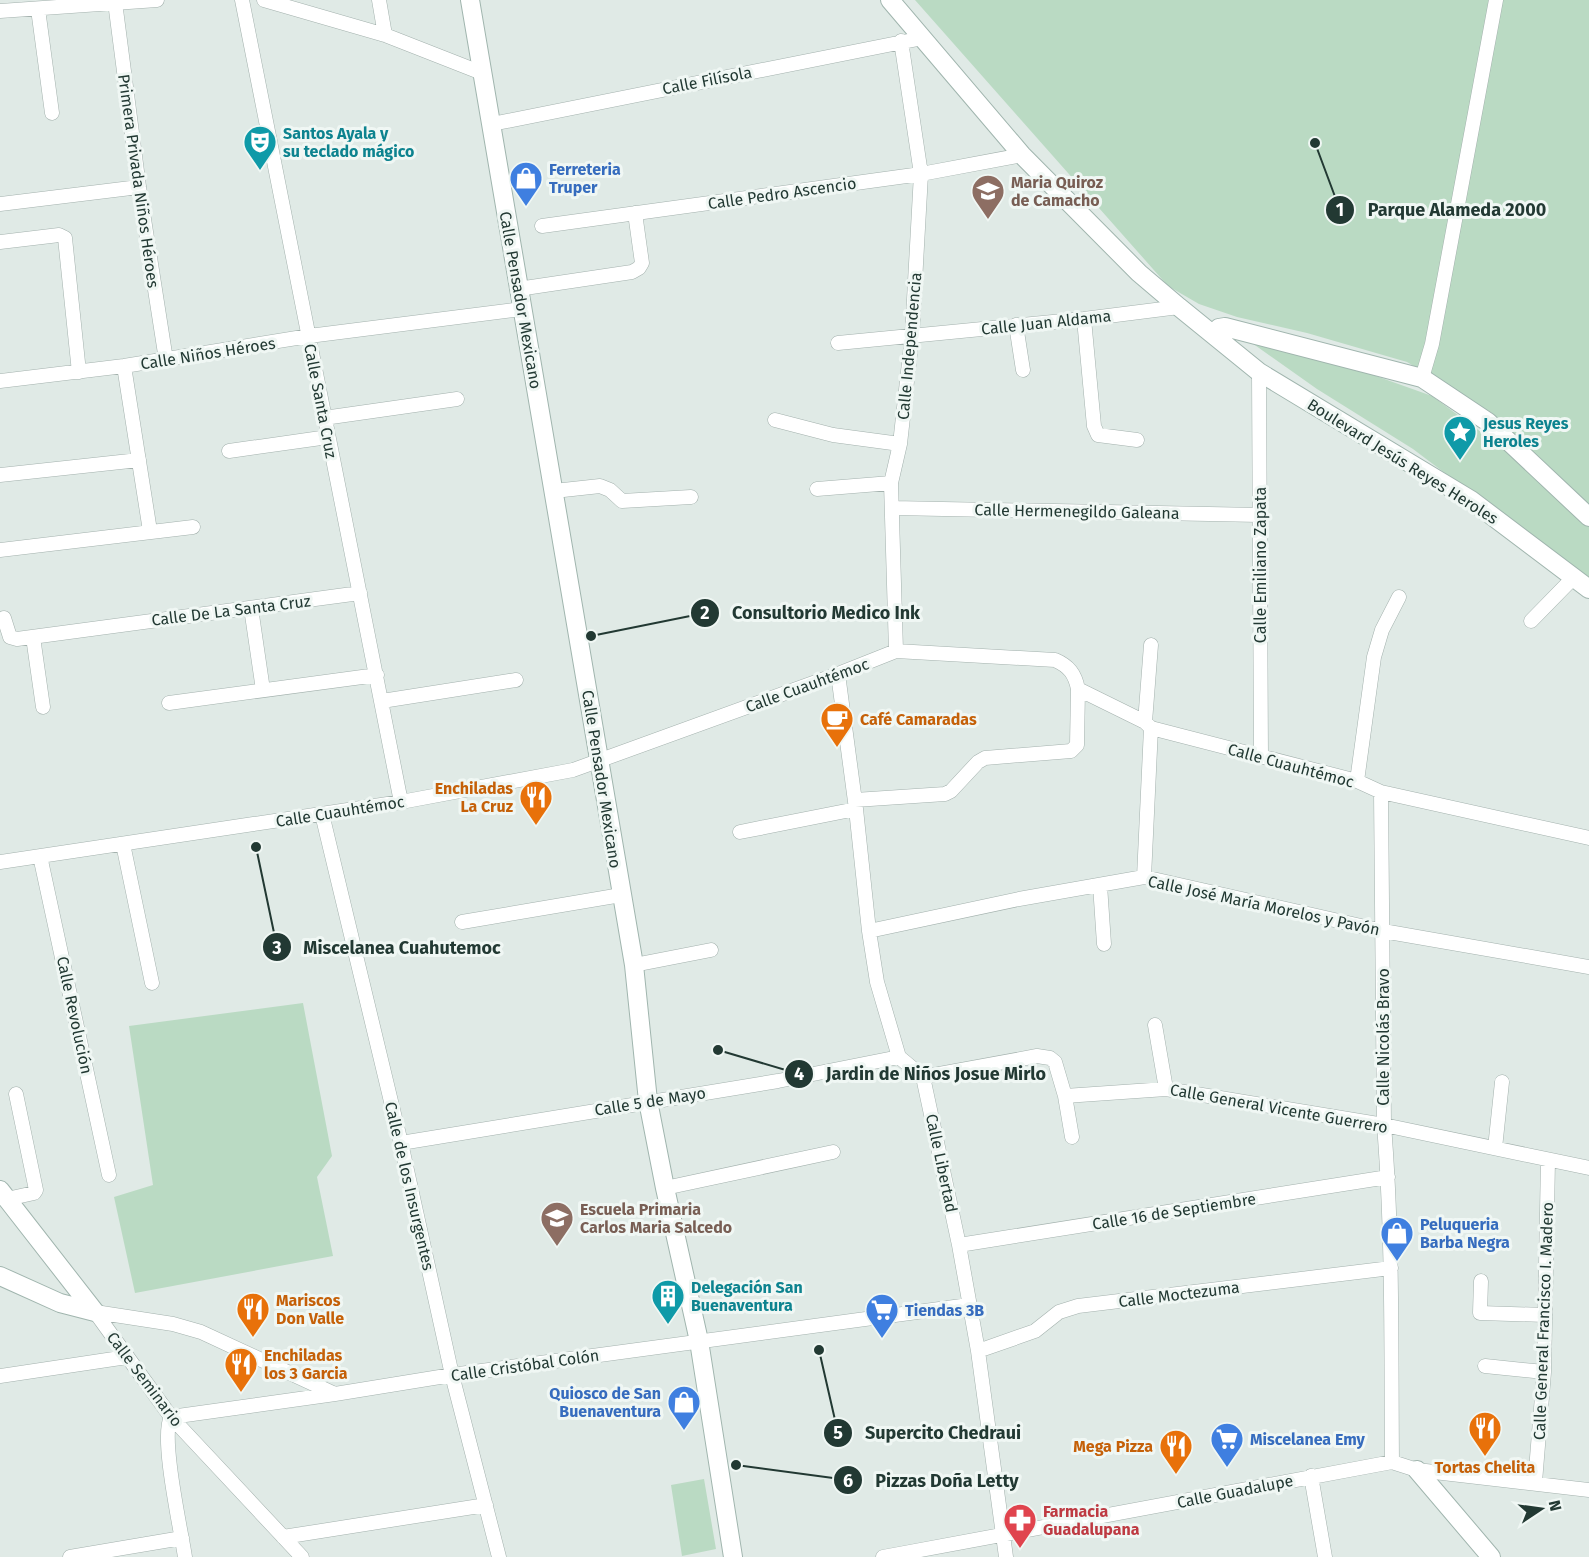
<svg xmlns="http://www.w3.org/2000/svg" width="1589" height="1557" viewBox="0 0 1589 1557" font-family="'Fira Sans',sans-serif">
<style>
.green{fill:#badac3}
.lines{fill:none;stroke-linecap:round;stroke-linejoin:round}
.street-casing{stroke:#a3b1ad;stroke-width:15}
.secondary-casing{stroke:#a0b5ae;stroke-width:20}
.street{stroke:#fff;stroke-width:14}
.secondary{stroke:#fff;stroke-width:18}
.labels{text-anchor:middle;stroke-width:6;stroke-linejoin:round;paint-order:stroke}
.street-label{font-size:16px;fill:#223933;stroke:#f0f7f4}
.culture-label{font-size:16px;font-weight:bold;fill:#0d838f;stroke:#f0f7f4;text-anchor:start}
.shop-label{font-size:16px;font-weight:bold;fill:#366cbe;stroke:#f0f7f4;text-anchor:start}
.education-label{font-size:16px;font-weight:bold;fill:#785e54;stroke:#f0f7f4;text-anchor:start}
.food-label{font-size:16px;font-weight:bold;fill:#c56008;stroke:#f0f7f4;text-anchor:start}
.health-label{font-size:16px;font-weight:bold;fill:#be3a42;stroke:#f0f7f4;text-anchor:start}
.leader{fill:none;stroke:#223933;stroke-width:2}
.callout-dot{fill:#223933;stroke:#f0f7f4;stroke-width:2}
.mark-label{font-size:18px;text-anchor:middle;font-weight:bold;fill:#fff}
.callout-label{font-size:18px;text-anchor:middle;font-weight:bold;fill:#223933;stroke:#f0f7f4;stroke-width:6;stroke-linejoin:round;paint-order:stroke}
</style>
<rect width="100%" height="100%" fill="#e0eae6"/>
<path class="green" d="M915,0H1589V512L1492,413L1407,362L1307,333L1237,317L1199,304L1168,286Z
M1252,343L1348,366L1432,396L1500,446L1589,527V582L1413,449L1317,389Z
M303,1003L332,1156L317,1177L333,1256L135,1293L114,1197L153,1185L129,1026Z
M704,1479L716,1549L682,1556L671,1485Z"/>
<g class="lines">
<defs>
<path id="street" d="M242,0L401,802
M264,0L385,35L482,73
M379,0L385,35
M115,2L139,187L166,360
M38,9L52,113
M0,11L157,0
M492,124L923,38
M0,204L139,187
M542,226L921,174L1022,155
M0,242L59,235L65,238L79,372
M518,289L632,272L639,268L642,263L635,213
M1084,319L1094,426L1098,435L1137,440
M1016,325L1023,370
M838,343L1084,319L1179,307
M124,366L150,531
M1259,372L1261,757
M1422,378L1432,344L1496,0
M0,381L124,366L309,336L522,309
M324,418L457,399
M775,420L833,435L900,444
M229,451L328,437
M0,475L139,460
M817,489L891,483
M554,491L600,486L610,490L622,501L691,497
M893,508L1260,515
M0,550L193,527
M251,608L263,690
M4,618L10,637L17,639L360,593
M1531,621L1574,577
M33,637L43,707
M896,651L891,483L900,444L912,336L921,174L901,41
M838,674L856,809L869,931L877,982L899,1057L923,1077L959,1245L978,1351L1006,1557
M382,701L516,680
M169,703L377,675
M1145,722L1151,645
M1357,781L1374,657L1382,630L1399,597
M1381,792L1384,1125C1393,1237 1391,1350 1392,1462
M855,800L945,794L951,791L978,762L985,758L1071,751L1077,745L1078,689
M322,814L401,1143L452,1375L499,1557
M740,832L856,809
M123,844L152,983
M40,856L109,1175
M0,862L401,802L573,770L838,674L896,651L1055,660C1069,666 1075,674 1078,689L1145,722L1151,728L1357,781L1381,792L1589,838
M1144,877L1151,728
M1100,885L1104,944
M462,922L621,895
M869,931L1019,899L1144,877L1383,931L1589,967
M634,965L711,950
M1155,1025L1166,1089
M923,1077L1037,1056L1050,1058L1055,1062L1065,1096L1072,1137
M1065,1096L1166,1089L1384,1125L1589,1168
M401,1143L778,1081L899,1057
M1495,1148L1502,1082
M665,1188L833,1152
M7,1199L34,1193L36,1190L16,1094
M959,1245L1388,1177
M1481,1281L1480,1313L1545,1315
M95,1312L171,1417L302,1557
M95,1312L173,1324L201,1332L335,1394
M978,1351L1035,1331L1059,1312L1078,1306L1391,1268
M1485,1366L1544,1372
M0,1376L127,1357
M171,1417L335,1394L452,1375L969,1305
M171,1417C160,1437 181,1530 185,1557
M1311,1476L1325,1557
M1535,1482L1544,1372L1548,1160
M283,1537L486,1505
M70,1557L182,1538
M883,1557L1392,1462L1417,1470L1589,1490"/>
<path id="secondary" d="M470,0L634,965L648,1101L665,1188L699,1341L733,1557
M890,0L1022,155L1139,273L1179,307L1259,372L1471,500L1589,589
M1215,335L1219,328L1225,327L1422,378L1488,422L1589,517
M0,1190L95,1312
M0,1276L60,1303L95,1312
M1417,1470L1491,1557"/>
</defs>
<use href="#street" class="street-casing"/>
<use href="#secondary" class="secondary-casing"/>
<use href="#street" class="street"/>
<use href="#secondary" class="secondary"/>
</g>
<defs>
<symbol id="theatre-pin" viewBox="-11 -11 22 30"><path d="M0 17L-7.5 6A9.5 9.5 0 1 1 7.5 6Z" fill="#0f9aa8" stroke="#f0f7f4"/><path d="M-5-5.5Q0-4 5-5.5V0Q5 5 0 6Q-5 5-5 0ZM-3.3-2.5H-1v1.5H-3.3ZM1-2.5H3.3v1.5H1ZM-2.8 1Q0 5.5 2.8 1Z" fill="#fff"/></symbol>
<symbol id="shop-pin" viewBox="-11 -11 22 30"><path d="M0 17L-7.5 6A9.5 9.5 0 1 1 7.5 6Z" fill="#3f7fe0" stroke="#f0f7f4"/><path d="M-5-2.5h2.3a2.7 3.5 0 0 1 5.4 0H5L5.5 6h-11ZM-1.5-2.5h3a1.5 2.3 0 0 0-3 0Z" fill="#fff"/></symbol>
<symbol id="school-pin" viewBox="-11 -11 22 30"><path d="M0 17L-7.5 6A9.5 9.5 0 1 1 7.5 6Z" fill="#8d6e63" stroke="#f0f7f4"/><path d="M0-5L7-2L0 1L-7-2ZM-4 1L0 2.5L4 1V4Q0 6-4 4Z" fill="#fff"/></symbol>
<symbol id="sight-pin" viewBox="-11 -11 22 30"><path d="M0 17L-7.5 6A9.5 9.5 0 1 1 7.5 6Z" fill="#0f9aa8" stroke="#f0f7f4"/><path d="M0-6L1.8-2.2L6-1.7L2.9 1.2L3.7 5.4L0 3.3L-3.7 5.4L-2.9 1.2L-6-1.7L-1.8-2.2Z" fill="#fff"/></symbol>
<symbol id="cafe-pin" viewBox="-11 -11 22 30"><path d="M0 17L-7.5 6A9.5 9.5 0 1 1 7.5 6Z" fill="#e8710a" stroke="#f0f7f4"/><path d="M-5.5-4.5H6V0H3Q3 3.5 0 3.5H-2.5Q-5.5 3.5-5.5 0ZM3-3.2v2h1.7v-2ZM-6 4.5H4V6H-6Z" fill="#fff"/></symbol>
<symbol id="restaurant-pin" viewBox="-11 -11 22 30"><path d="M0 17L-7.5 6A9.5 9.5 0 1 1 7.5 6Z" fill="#e8710a" stroke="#f0f7f4"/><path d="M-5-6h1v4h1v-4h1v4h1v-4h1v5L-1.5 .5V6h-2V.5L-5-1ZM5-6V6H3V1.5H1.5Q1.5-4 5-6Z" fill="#fff"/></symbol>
<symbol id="building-pin" viewBox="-11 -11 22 30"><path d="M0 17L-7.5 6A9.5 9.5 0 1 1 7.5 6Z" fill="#0f9aa8" stroke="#f0f7f4"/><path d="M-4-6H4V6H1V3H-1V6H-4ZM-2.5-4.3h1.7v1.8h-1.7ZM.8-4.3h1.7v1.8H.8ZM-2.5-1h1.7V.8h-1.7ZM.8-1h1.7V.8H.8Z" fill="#fff"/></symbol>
<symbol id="supermarket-pin" viewBox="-11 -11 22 30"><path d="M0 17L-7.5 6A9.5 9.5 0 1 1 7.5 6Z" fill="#3f7fe0" stroke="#f0f7f4"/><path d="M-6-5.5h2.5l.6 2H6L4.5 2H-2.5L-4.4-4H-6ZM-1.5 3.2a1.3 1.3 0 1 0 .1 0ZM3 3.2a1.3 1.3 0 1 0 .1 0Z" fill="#fff"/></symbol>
<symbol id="pharmacy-pin" viewBox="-11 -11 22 30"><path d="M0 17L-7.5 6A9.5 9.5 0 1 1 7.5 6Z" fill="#e0444e" stroke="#f0f7f4"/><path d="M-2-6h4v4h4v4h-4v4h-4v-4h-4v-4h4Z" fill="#fff"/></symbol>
</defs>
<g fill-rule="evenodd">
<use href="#theatre-pin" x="241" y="123" width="38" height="52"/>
<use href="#shop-pin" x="507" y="159" width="38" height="52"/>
<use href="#school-pin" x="969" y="172" width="38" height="52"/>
<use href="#sight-pin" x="1441" y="413" width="38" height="52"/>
<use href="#cafe-pin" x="818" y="700" width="38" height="52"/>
<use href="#restaurant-pin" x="517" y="778" width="38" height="52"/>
<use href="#school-pin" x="538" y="1199" width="38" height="52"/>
<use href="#shop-pin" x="1378" y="1214" width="38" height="52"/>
<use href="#building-pin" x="649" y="1277" width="38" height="52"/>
<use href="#restaurant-pin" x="234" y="1290" width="38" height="52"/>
<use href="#supermarket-pin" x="863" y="1291" width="38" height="52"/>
<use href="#restaurant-pin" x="222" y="1345" width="38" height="52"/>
<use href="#shop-pin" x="665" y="1383" width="38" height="52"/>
<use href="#restaurant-pin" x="1466" y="1409" width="38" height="52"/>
<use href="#supermarket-pin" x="1208" y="1420" width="38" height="52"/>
<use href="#restaurant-pin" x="1157" y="1427" width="38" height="52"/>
<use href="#pharmacy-pin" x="1001" y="1501" width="38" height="52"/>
</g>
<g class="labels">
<g class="street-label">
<text transform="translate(707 80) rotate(-11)" y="6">Calle Filísola</text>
<text transform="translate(139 181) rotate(82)" y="6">Primera Privada Niños Héroes</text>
<text transform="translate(782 193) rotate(-8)" y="6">Calle Pedro Ascencio</text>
<text transform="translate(521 300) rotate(80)" y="6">Calle Pensador Mexicano</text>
<text transform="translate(1046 322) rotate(-6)" y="6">Calle Juan Aldama</text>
<text transform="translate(909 346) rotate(-85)" y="6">Calle Independencia</text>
<text transform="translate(208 353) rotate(-9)" y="6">Calle Niños Héroes</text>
<text transform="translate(321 401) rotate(79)" y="6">Calle Santa Cruz</text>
<text transform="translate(1403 461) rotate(32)" y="6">Boulevard Jesús Reyes Heroles</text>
<text transform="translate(1077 511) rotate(1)" y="6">Calle Hermenegildo Galeana</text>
<text transform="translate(1260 565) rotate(-90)" y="6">Calle Emiliano Zapata</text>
<text transform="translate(231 610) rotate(-7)" y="6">Calle De La Santa Cruz</text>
<text transform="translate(807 685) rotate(-20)" y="6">Calle Cuauhtémoc</text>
<text transform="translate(1291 765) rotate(15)" y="6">Calle Cuauhtémoc</text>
<text transform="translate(602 779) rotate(81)" y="6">Calle Pensador Mexicano</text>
<text transform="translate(340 811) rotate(-9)" y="6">Calle Cuauhtémoc</text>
<text transform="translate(1264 905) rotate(12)" y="6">Calle José María Morelos y Pavón</text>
<text transform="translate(75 1015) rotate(78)" y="6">Calle Revolución</text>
<text transform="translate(1383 1037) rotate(-90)" y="6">Calle Nicolás Bravo</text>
<text transform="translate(650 1101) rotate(-9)" y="6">Calle 5 de Mayo</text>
<text transform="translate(1279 1108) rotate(10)" y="6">Calle General Vicente Guerrero</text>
<text transform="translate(942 1163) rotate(78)" y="6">Calle Libertad</text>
<text transform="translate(410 1186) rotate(77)" y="6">Calle de los Insurgentes</text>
<text transform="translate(1174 1211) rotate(-9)" y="6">Calle 16 de Septiembre</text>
<text transform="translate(1179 1294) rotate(-7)" y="6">Calle Moctezuma</text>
<text transform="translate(1543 1321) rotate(-88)" y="6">Calle General Francisco I. Madero</text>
<text transform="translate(525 1365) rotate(-8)" y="6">Calle Cristóbal Colón</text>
<text transform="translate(145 1379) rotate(53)" y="6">Calle Seminario</text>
<text transform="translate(1235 1491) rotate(-11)" y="6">Calle Guadalupe</text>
</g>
<g class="culture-label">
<text x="283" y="139">Santos Ayala y<tspan x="283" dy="18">su teclado mágico</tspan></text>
<text x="1483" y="429">Jesus Reyes<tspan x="1483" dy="18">Heroles</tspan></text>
<text x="691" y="1293">Delegación San<tspan x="691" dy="18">Buenaventura</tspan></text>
</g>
<g class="shop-label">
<text x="549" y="175">Ferreteria<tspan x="549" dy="18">Truper</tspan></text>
<text x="1420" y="1230">Peluqueria<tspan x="1420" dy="18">Barba Negra</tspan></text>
<text x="905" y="1316">Tiendas 3B</text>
<text x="661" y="1399" text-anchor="end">Quiosco de San<tspan x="661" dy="18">Buenaventura</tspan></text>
<text x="1250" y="1445">Miscelanea Emy</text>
</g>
<g class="education-label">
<text x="1011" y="188">Maria Quiroz<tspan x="1011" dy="18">de Camacho</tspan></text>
<text x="580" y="1215">Escuela Primaria<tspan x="580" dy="18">Carlos Maria Salcedo</tspan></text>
</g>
<g class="food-label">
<text x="860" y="725">Café Camaradas</text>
<text x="513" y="794" text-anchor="end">Enchiladas<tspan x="513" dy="18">La Cruz</tspan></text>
<text x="276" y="1306">Mariscos<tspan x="276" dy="18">Don Valle</tspan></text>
<text x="264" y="1361">Enchiladas<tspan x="264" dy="18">los 3 Garcia</tspan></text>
<text x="1153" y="1452" text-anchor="end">Mega Pizza</text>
<text x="1485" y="1473" text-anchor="middle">Tortas Chelita</text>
</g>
<g class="health-label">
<text x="1043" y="1517">Farmacia<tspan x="1043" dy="18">Guadalupana</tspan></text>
</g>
</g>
<path class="leader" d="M1315 143L1340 210M591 636L705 613M256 847L277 947M718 1050L799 1074M819 1350L838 1433M736 1465L848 1480"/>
<g class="callout-dot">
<circle cx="1315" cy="143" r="6"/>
<circle cx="591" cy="636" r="6"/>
<circle cx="256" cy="847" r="6"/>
<circle cx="718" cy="1050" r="6"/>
<circle cx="819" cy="1350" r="6"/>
<circle cx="736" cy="1465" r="6"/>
<circle cx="1340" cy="210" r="15"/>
<circle cx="705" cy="613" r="15"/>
<circle cx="277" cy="947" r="15"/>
<circle cx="799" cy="1074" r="15"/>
<circle cx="838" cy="1433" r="15"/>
<circle cx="848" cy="1480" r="15"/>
</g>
<g class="mark-label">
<text x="1340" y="216">1</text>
<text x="705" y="619">2</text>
<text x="277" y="954">3</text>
<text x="799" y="1080">4</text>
<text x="838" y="1439">5</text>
<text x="848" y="1487">6</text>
</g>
<g class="callout-label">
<text x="1457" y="216">Parque Alameda 2000</text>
<text x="826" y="619">Consultorio Medico Ink</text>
<text x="402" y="954">Miscelanea Cuahutemoc</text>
<text x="936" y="1080">Jardin de Niños Josue Mirlo</text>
<text x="943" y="1439">Supercito Chedraui</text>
<text x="947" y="1487">Pizzas Doña Letty</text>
</g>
<g transform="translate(1541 1509) rotate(77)" stroke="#f0f7f4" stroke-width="4.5" paint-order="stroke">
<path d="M0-4.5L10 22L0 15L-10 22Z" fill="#223933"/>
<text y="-9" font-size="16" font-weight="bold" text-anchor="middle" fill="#223933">N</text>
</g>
</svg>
